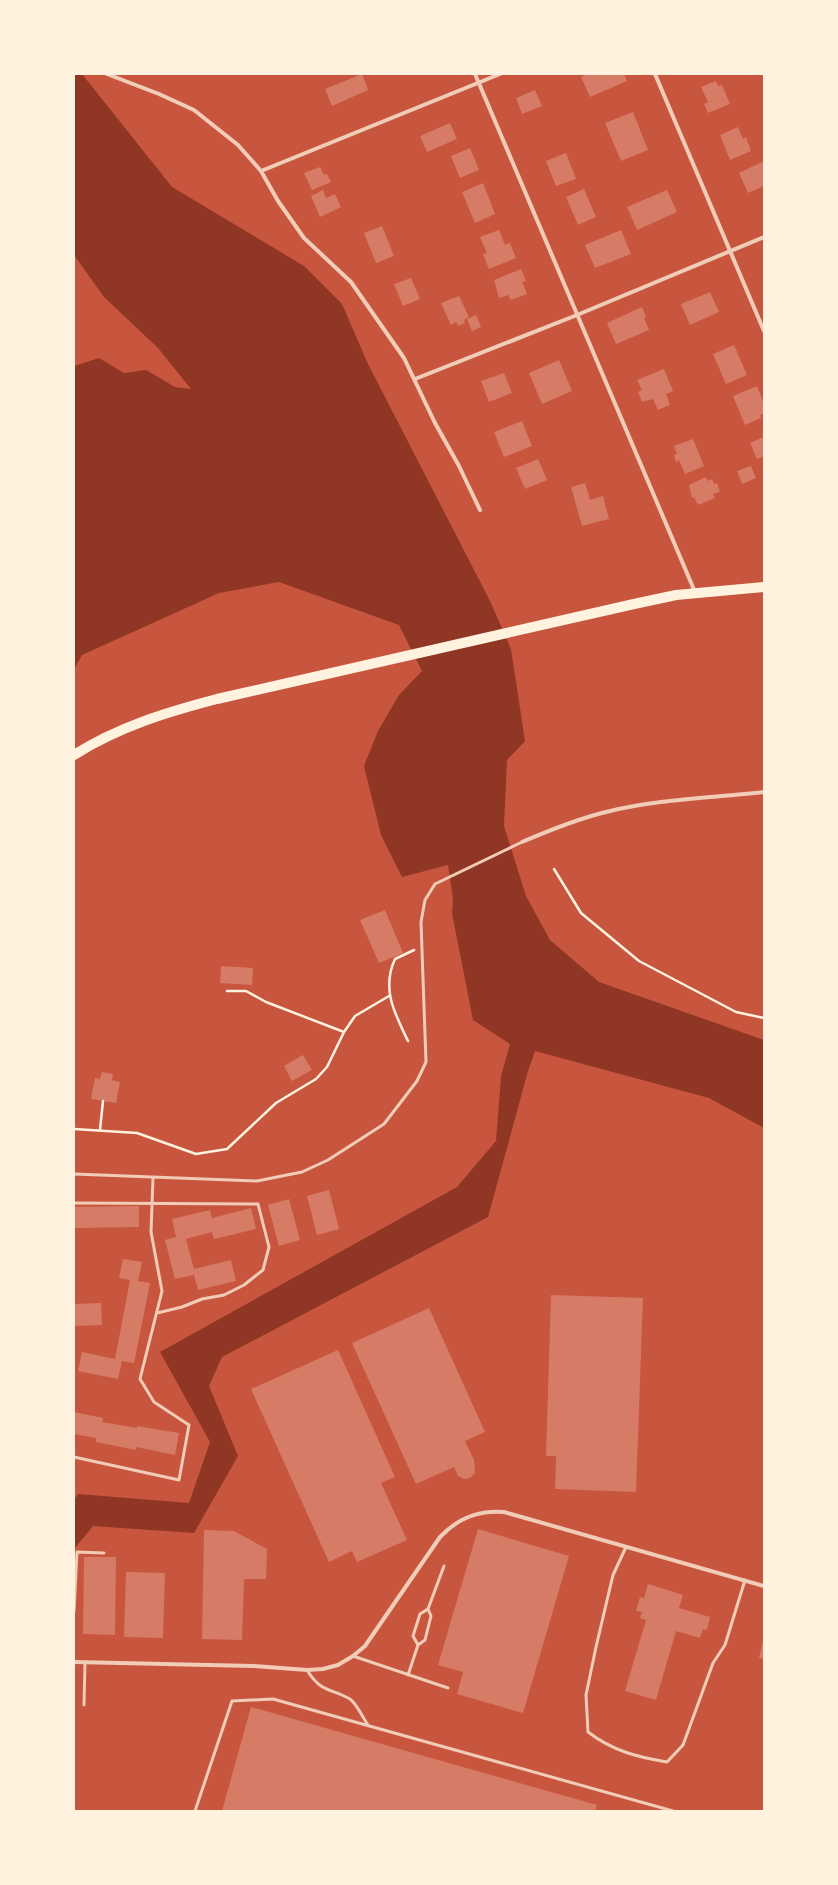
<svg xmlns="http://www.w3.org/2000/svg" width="838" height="1885" viewBox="0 0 838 1885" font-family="Raleway,sans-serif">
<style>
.water{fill:#8f3625}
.building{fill:#d67c66}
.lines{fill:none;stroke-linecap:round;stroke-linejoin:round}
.path{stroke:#fff3e0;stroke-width:2.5}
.service{stroke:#f1ccb7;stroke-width:3}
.minor{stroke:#f1ccb7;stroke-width:4}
.primary{stroke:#fff3e0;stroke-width:10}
</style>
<rect width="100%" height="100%" fill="#c8553d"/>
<path class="water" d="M74,74H82L172,187L304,266L342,304L368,364L490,601L511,649L525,741L507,760L504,826L526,896L550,940L599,982L764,1040V1128L709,1098L535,1051L528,1071L488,1217L222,1357L209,1386L238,1456L194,1533L93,1526L74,1549V1500L78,1494L189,1503L210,1442L160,1352L457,1187L496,1141L501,1076L510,1044L473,1020L452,913L453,899L448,865L402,877L381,835L364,766L378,731L399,695L422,671L399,625L279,582L219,593L82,655L74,669V366L99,358L124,373L146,370L175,387L191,389L158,348L104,297L74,255Z"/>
<path class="building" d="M362,74L368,90L332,106L325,89Z
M588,74H624L627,81L590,97L581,77Z
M716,81L718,86L722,85L730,104L708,113L704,104L708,102L701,87Z
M535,90L542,106L522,114L516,98Z
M633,112L648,150L621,161L605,123Z
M450,123L457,139L427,152L420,136Z
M738,127L743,139L746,137L751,151L730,160L720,135Z
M470,148L479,170L460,178L451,156Z
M566,153L576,179L556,186L546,161Z
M762,162L764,164V186L748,193L739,173Z
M320,167L324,175L327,174L331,182L312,190L304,173Z
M483,183L495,214L475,223L462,192Z
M584,189L596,217L578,225L566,197Z
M323,190L326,198L335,194L341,207L320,217L311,196Z
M667,190L677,212L637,230L627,207Z
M382,226L394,256L376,263L364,233Z
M499,230L505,245L510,243L516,258L489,269L483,254L487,253L480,237Z
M621,230L631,254L595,268L585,245Z
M521,269L526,281L522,282L527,294L511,300L508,295L499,298L494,280Z
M411,278L420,299L403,306L394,284Z
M710,292L719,312L690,325L681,304Z
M459,296L469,317L464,320L465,323L458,326L456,322L451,325L441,303Z
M642,307L646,317L644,318L649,330L616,344L607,323Z
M476,315L481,327L472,331L467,319Z
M734,345L747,375L726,384L713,354Z
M559,360L572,391L542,404L529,373Z
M664,369L673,391L666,394L670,405L658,410L653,399L642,402L638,392L642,390L637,380Z
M504,373L512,393L489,402L481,381Z
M757,386L764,403V413L760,415L761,418L745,425L733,396Z
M522,421L532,446L504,457L494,432Z
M764,437V456L757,459L750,443Z
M693,439L704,466L685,474L679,460L676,462L674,455L677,454L674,446Z
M538,459L547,480L525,489L516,468Z
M751,466L756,478L742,484L737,471Z
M706,477L708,481L712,479L714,484L717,483L720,492L713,494L715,498L698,505L694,497L692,498L689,485Z
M585,483L590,500L603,496L609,519L582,526L571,487Z
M385,910L403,953L379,963L360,920Z
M221,966L253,968L252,985L220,983Z
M303,1055L312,1070L292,1081L284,1066Z
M102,1072L113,1074L112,1080L120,1082L116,1103L91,1099L95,1078L100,1079Z
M329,1190L339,1229L317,1235L307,1196Z
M289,1199L300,1240L279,1246L268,1205Z
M139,1206V1227L74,1228V1207Z
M251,1208L256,1229L214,1239L212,1232L186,1239L194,1269L231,1260L236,1281L198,1290L194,1275L175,1279L165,1240L176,1237L172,1219L210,1210L212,1218Z
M123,1259L142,1262L138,1281L150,1283L134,1363L122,1361L118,1379L78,1371L82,1352L115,1359L130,1280L119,1278Z
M551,1295L643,1298L636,1492L555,1489L556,1456H546Z
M101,1303L102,1325L74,1326V1304Z
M429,1308L485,1432L465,1441L474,1460L475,1473L470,1478L464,1479L458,1476L454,1467L416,1484L352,1343Z
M338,1350L395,1477L381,1483L407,1540L357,1562L352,1551L329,1562L251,1389Z
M74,1412L103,1418L102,1422L137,1428V1426L179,1433L175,1455L136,1447V1450L96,1442V1438L74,1434Z
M478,1529L569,1556L523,1713L457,1694L463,1672L438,1665Z
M204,1530L234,1531L267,1549L266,1579H244L242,1640L202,1639Z
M84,1557H116L115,1635L83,1634Z
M126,1572L165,1573L163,1638L124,1637Z
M648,1584L683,1595L679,1608L710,1617L707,1630L703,1629L700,1638L676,1631L656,1700L625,1691L646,1620L640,1618L642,1612L636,1611L640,1597L644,1598Z
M763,1641H764V1659L759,1658Z
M251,1707L597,1805L595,1811H222Z"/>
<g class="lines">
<path class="path" d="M554,869L581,913L639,961L736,1012L764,1018
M227,991H246L266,1002L344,1032
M408,1041C395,1014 381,989 395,959L414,950
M74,1129L137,1133L196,1154L227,1149L276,1103L316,1079L327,1067L344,1032L355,1016L389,996
M100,1130L103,1101"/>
<path class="service" d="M74,1174L257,1181L302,1172L328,1160L384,1124L417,1081L426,1062L421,922L425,900L435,884L522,842
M74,1203L258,1204L269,1247L263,1270L244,1285L224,1295L202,1299L182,1307L157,1313
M74,1457L179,1480L189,1425L154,1402L140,1379L162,1291L151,1232L153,1178
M626,1547L613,1575L596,1647L586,1695L588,1732C613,1751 637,1757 667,1762L683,1745L713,1663L725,1645L745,1580
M74,1611L77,1552L104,1553
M418,1645L413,1636L420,1614L428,1609L444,1566
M353,1656L448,1688
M307,1670C321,1693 331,1688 350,1699C357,1704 363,1718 368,1725
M408,1675L418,1645L425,1640L431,1616L428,1609
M84,1705L85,1663
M195,1811L232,1701L273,1699L673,1811"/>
<path class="minor" d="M107,74L159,94L194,110L238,145L261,171L278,201L304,238L351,282L404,358L435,423L459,466L480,510
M475,74L695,592
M655,74L764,331
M261,171L500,74
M415,379L577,315L764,237
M522,842C550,830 577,819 606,812C657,799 712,798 764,792
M74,1662L254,1666L307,1670L323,1669L338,1665L353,1656L365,1646L440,1537C458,1518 478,1510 504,1512L764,1586"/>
<path class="primary" d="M74,755C118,727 167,712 217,699L634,604L676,595L764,587"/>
</g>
<rect width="838" height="1885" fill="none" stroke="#fff3e0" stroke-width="150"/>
</svg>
